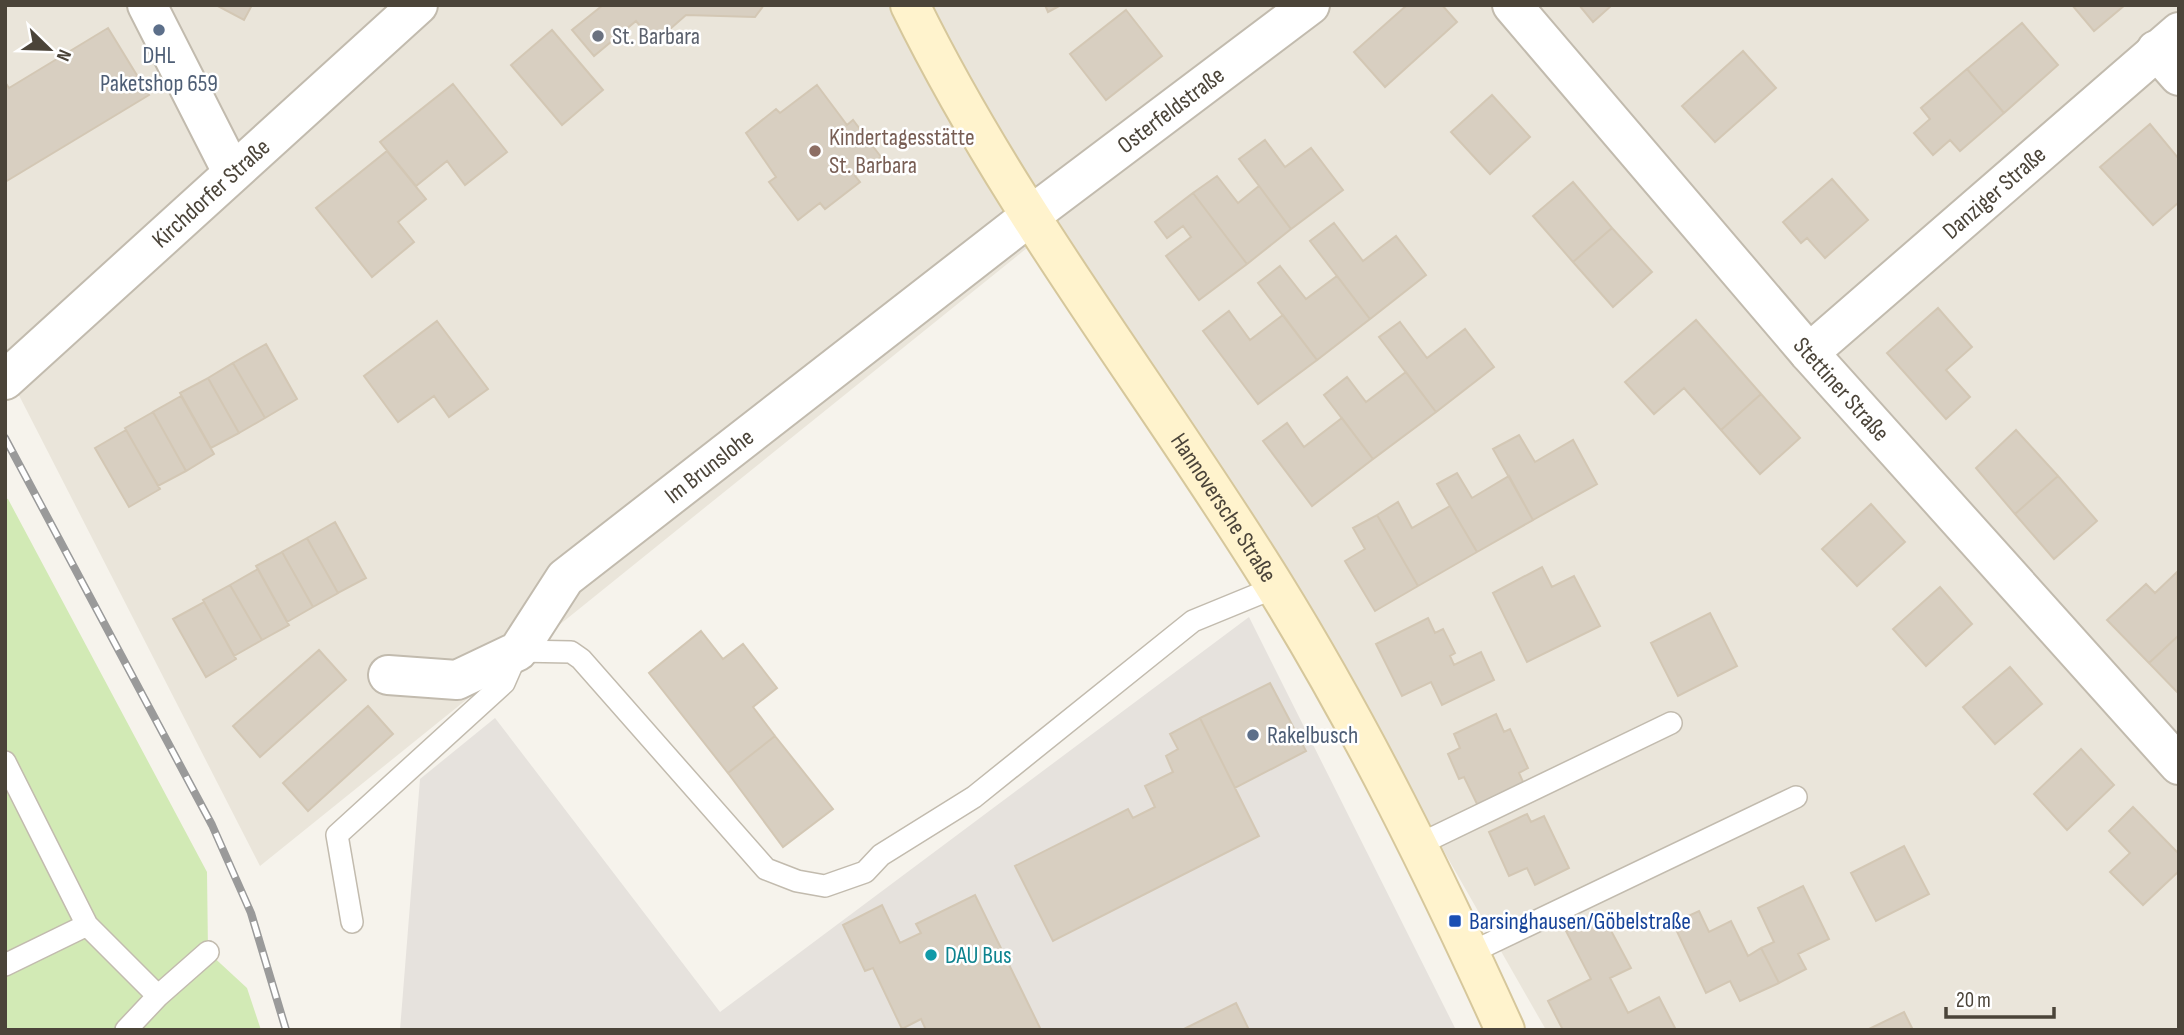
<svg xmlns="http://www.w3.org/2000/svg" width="2184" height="1035" viewBox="0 0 2184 1035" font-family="'Sofia Sans Condensed',sans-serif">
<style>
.residential{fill:#eae5da}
.industrial{fill:#e6e2dd}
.green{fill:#d2eab5}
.building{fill:#d8cfc1;stroke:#d3c7b4;stroke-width:2}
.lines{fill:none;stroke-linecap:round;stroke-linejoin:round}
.lane-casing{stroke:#c2bbae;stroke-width:24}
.street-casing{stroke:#c2bbae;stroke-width:42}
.secondary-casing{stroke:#d6c79b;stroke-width:42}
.lane{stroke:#fff;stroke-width:21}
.street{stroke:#fff;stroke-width:38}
.secondary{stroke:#fff3cd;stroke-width:38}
.rail-casing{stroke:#9a9a9a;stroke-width:8}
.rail{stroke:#fff;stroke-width:5;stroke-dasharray:16;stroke-linecap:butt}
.service-dot{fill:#5c6f8a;stroke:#fff;stroke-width:2.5}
.worship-dot{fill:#6b7280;stroke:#fff;stroke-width:2.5}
.education-dot{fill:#8d6e63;stroke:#fff;stroke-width:2.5}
.transit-dot{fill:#1a4fb4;stroke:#fff;stroke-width:2.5}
.culture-dot{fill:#0f9aa8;stroke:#fff;stroke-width:2.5}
.labels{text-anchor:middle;stroke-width:5;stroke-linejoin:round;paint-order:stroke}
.worship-label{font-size:24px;fill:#5b616d;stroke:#fff;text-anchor:start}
.service-label{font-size:24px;fill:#4e5e75;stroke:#fff}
.street-label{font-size:24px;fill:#4b4439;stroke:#fff}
.education-label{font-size:24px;fill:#785e54;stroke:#fff;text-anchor:start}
.transit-label{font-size:24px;fill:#164399;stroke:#fff;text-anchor:start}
.culture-label{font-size:24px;fill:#0d838f;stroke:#fff;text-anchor:start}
</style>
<rect width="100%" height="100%" fill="#f6f3ec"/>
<path class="residential" d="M5,5H2179V1030H1546L1301,601L1053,227L260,866L5,368Z"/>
<path class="industrial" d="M1249,617L1456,1030H400L420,779L495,718L720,1012Z"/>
<path class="green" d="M5,498L8,499L207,872L208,952L247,988L261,1030H5Z"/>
<path class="building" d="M216,5H252L244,20Z
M603,5H764L755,17L686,15L654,43L636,21L594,56L572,30Z
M1045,5H1061L1048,12Z
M1407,5H1442L1457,22L1385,87L1354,52Z
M1579,5H1612L1593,22Z
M2072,5H2125L2094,31Z
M1126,10L1162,56L1106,100L1070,54Z
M2022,23L2058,65L2004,113L1967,69Z
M108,28L149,95L5,182V82L9,88Z
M552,30L603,90L562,125L511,65Z
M1743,51L1776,88L1715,142L1682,106Z
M1967,69L2004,113L1960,151L1950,140L1933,155L1914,133L1930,119L1921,108Z
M453,84L507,152L465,185L447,161L416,186L380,142Z
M817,85L847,125L853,120L881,157L855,176L860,182L825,209L820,203L798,220L769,182L776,177L746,133L776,109L780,113Z
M1492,95L1530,137L1490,174L1451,132Z
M2150,124L2179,159V202L2153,225L2100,167Z
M1265,140L1285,167L1311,148L1343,190L1291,229L1239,159Z
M387,151L426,199L398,222L414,242L372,277L316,208Z
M1217,176L1238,203L1259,186L1291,229L1247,264L1193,193Z
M1832,179L1868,220L1825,258L1807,238L1801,243L1783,222Z
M1573,182L1612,228L1573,262L1533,216Z
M1193,193L1247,264L1199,300L1166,256L1191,237L1183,226L1167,238L1155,222Z
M1334,223L1363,261L1396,236L1426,275L1370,319L1310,241Z
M1612,228L1652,272L1613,307L1573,262Z
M1280,266L1306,299L1337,276L1370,319L1317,360L1258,283Z
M1938,308L1972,347L1946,370L1970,397L1946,419L1887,353Z
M1229,311L1250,340L1283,315L1317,360L1258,404L1203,331Z
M1696,320L1761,394L1721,430L1684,388L1654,414L1625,382Z
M437,321L488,389L449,417L434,396L398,422L364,376Z
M1400,322L1427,358L1465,329L1494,367L1436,412L1379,337Z
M266,344L297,399L265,418L233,363Z
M233,363L265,418L239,433L208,378Z
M1406,372L1436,412L1373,459L1324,395L1347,377L1366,402Z
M208,378L239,433L211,448L180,393Z
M1761,394L1800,438L1760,474L1721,430Z
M181,396L214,454L186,471L153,412Z
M153,412L186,471L158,486L125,428Z
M1342,418L1373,459L1312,506L1263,441L1287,423L1304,447Z
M126,430L160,489L129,507L95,448Z
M2016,430L2058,476L2015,514L1976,468Z
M1519,435L1535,462L1573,440L1597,484L1533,520L1493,449Z
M1457,473L1472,498L1509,476L1533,520L1477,552L1437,484Z
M2058,476L2097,521L2054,559L2015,514Z
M1398,502L1412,528L1450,506L1477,552L1418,586L1377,515Z
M1871,504L1905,542L1857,586L1822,549Z
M1377,515L1418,586L1375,611L1345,561L1365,549L1353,528Z
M335,522L366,578L338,593L307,538Z
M307,538L338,593L313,607L282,552Z
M282,552L313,607L287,622L256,566Z
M1542,567L1552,587L1574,576L1600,626L1527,662L1493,593Z
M258,569L289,625L262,640L230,585Z
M2177,572L2179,635L2149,663L2107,620L2146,584L2155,593Z
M230,585L262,640L234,656L203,600Z
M1940,587L1972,624L1926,666L1893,629Z
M204,602L236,659L206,677L173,619Z
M1710,613L1737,666L1678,696L1651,643Z
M1428,618L1435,633L1443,629L1455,653L1450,656L1454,665L1481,652L1494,680L1442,705L1431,682L1402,696L1376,644Z
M701,631L723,659L743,644L777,688L753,707L775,736L728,773L649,673Z
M2179,635V694L2149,663Z
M319,650L346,680L260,757L233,726Z
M2010,667L2042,704L1995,744L1963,707Z
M1270,683L1306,751L1235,788L1200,718Z
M368,706L393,734L308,811L283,783Z
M1496,714L1504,732L1510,729L1528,768L1519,773L1524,784L1478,806L1464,777L1459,779L1448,754L1460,748L1454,734Z
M1200,718L1259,836L1053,941L1015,866L1128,809L1133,818L1155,807L1145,786L1173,772L1166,756L1178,749L1170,734Z
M775,736L833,809L783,847L728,773Z
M2081,749L2114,785L2067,830L2034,794Z
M2133,807L2179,854V871L2143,905L2110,872L2130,853L2109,831Z
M1527,814L1531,822L1544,816L1569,868L1535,885L1527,868L1509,876L1489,832Z
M1904,846L1929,894L1876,921L1851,873Z
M1803,886L1829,939L1798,954L1806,969L1779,983L1761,948L1774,942L1758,908Z
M975,895L1041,1030H926L921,1019L902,1029L873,968L865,971L843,925L882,905L900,943L921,933L916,924Z
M1699,911L1709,932L1731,921L1748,956L1761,948L1779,983L1740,1001L1730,981L1706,993L1673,923Z
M1601,912L1631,968L1610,978L1628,1013L1659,997L1676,1030H1563L1548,1001L1591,979L1566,931Z
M1236,1003L1249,1030H1182Z
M1904,1012L1913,1030H1867Z"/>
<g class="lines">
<defs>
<path id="lane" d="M5,762L87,925L5,965
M1418,845L1671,723
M352,922L337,835L504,683L518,651L571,652L581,659L766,869L797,881L825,886L865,872L881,855L974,797L1193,621L1276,587
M87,925L158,996L208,952
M1470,953L1796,797
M126,1030L158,996"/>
<g id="street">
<path d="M147,5L232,172"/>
<path id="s1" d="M1512,5L1809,353L2179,765"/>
<path d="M2156,50L2179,76"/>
<path id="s2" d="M1809,353L2179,32"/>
<path id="s3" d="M5,380L418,5"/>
<path id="s4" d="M388,675L457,680L518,651L565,578L1030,216L1310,5"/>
</g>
<g id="secondary">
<path id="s5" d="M910,5C1011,211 1154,391 1274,585C1362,727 1436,878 1505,1030"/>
</g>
</defs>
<use href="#lane" class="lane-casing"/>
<use href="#street" class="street-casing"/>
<use href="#secondary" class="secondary-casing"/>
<use href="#lane" class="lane"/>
<use href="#street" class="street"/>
<use href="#secondary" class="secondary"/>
<defs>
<path id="rail" d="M5,438L212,825L251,913L286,1030"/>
</defs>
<use href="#rail" class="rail-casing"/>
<use href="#rail" class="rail"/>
</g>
<g class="service-dot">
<circle cx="159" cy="30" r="7"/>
<circle cx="1253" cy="735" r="7"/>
</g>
<circle class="worship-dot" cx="598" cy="36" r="7"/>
<circle class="education-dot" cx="815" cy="151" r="7"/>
<rect class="transit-dot" x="1448" y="914" width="14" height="14" rx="3.5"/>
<circle class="culture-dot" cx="931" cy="955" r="7"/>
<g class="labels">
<g class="worship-label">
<text x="612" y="44">St. Barbara</text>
</g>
<g class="service-label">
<text x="159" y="63">DHL<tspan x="159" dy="28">Paketshop 659</tspan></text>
<text x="1267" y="743" text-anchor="start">Rakelbusch</text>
</g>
<g class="street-label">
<text dy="8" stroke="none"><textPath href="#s4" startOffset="989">Osterfeldstraße</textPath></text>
<text dy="8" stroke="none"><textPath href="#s3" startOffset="278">Kirchdorfer Straße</textPath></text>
<text dy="8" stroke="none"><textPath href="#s2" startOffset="245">Danziger Straße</textPath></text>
<text dy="8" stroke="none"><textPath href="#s1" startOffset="506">Stettiner Straße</textPath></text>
<text dy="8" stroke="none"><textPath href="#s4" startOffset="406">Im Brunslohe</textPath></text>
<text dy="8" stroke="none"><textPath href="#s5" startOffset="593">Hannoversche Straße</textPath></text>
</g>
<g class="education-label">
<text x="829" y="145">Kindertagesstätte<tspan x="829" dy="28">St. Barbara</tspan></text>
</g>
<g class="transit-label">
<text x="1469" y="929">Barsinghausen/Göbelstraße</text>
</g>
<g class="culture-label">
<text x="945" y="963">DAU Bus</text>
</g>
</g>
<rect width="2184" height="1035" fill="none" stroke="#4b4439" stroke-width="14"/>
<g transform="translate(49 49) rotate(113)" stroke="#ffffff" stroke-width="5" paint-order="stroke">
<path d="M0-5L12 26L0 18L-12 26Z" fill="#4b4439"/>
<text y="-10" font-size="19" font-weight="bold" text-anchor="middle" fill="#4b4439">N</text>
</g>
<path d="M1946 1007v10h108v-10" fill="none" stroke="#4b4439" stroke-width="3.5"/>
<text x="1956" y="1007" font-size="21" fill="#4b4439" stroke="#ffffff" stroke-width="5" paint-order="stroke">20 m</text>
</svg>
